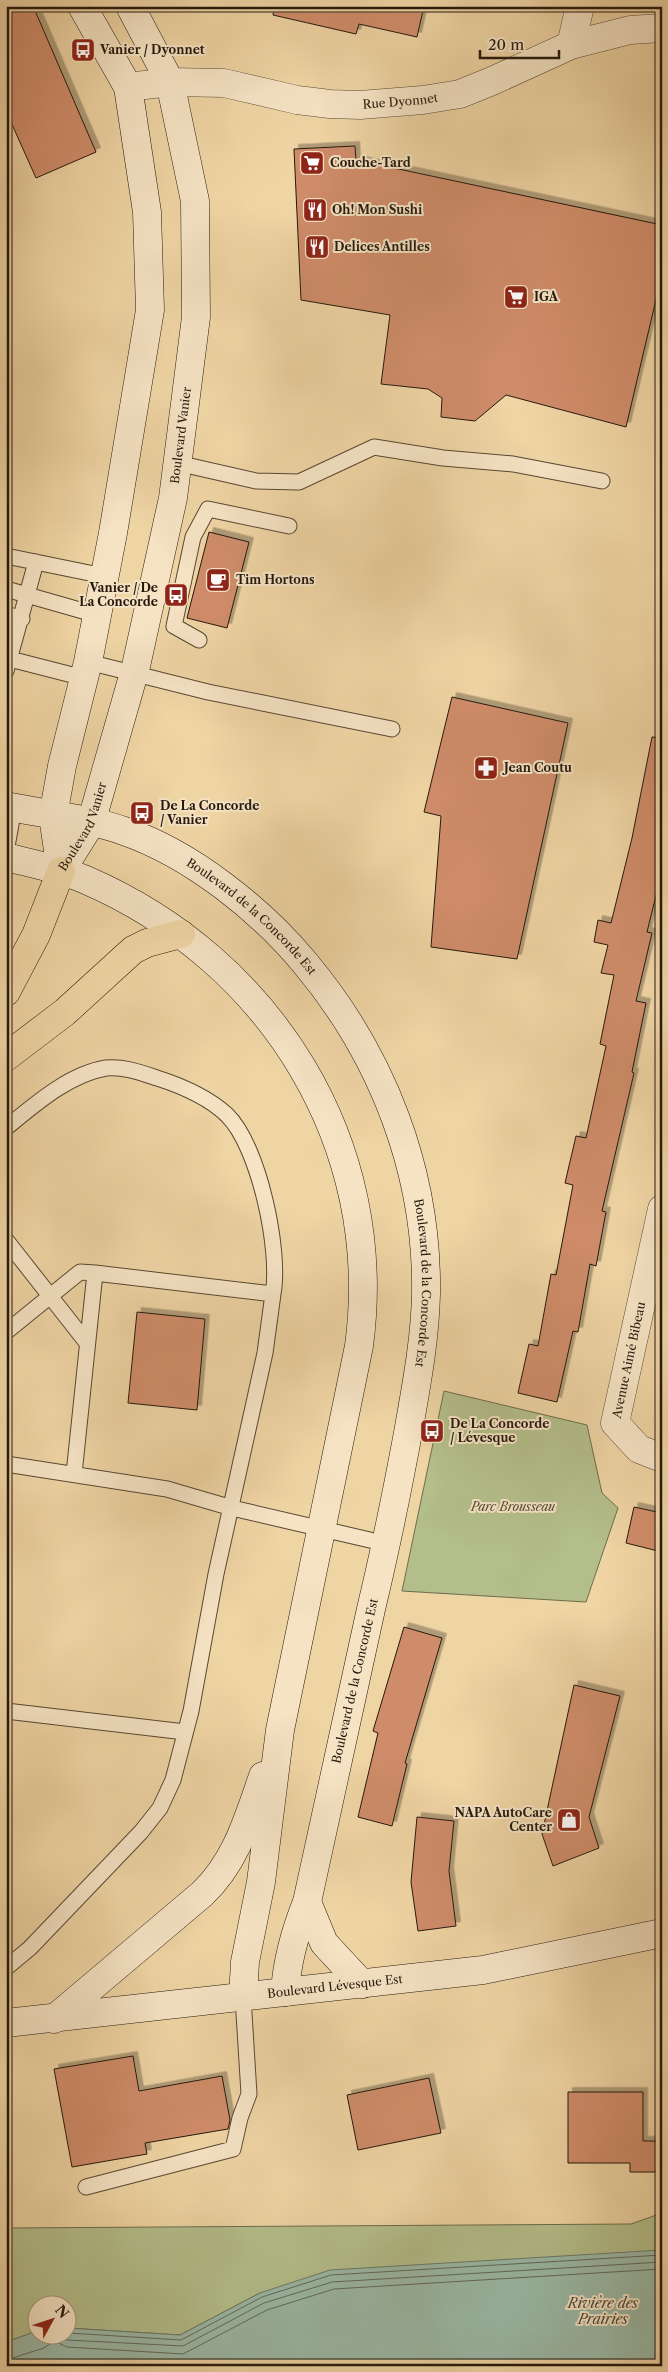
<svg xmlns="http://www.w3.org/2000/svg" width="668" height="2372" viewBox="0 0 668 2372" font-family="'Libre Caslon Text',serif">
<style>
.green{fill:#b3be8a;stroke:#6c6c4c}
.water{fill:#9ab8a6;stroke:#6b7869}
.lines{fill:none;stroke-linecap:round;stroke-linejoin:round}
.shore{stroke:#60685a;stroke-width:1}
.building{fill:#cf8c6b;stroke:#25190d;filter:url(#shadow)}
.lane-casing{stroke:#584833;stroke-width:17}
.street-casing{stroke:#584833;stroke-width:29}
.secondary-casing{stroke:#25190d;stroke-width:29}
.highway-casing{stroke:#25190d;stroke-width:29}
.lane{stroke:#f5e3c4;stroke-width:15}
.street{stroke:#f5e3c4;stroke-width:28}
.secondary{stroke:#f5e3c4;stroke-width:28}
.highway{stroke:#efd4a4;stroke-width:28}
.labels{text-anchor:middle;stroke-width:4;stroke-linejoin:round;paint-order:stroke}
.poi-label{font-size:12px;font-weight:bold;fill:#25190d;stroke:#f5e3c4;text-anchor:start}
.street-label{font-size:12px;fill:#25190d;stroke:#f5e3c4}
.park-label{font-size:12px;font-style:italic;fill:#504b32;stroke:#f5e3c4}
.water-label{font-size:14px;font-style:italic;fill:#48493b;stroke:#f5e3c4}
</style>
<defs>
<filter id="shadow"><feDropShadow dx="4.5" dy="-4.5" stdDeviation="0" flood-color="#0004"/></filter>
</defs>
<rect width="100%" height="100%" fill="#efd4a4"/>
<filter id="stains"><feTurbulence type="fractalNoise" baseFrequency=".004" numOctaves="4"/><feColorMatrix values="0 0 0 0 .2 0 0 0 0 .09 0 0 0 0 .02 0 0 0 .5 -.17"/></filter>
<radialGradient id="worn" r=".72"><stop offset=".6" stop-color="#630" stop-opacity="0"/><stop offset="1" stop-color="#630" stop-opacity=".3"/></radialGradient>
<path class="green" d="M444,1391L587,1425L602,1493L618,1508L586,1602L402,1591Z
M662,2213V2250L260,2293L180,2335L68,2328V2304H38L37,2331L6,2342V2228L631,2224Z"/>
<path class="water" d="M662,2250V2366H6V2342L37,2331L38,2334H68V2328L180,2335L260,2293L330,2270Z"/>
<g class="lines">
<path class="shore" d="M68,2333L181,2340L262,2297L331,2275L662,2255
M59,2334L67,2340L183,2346L264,2303L332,2282L662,2262
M6,2360L44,2348L54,2341L67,2347L183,2354L267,2310L334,2289L662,2269"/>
</g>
<path class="building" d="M6,6H33L96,152L36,178L6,111Z
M274,6H424L417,37L359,24L356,34L273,15Z
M355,146L356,160L662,225V274L626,427L506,395L475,421L441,417L442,398L428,389L381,384L390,315L301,300L294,149Z
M209,532L249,542L227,628L187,618Z
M452,697L568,723L517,959L431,947L441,816L424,812Z
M652,737L662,738V871L647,932L652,933L636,1001L646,1003L632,1072L634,1073L602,1211L606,1212L596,1266L590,1264L578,1332L573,1331L557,1402L518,1393L529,1344L538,1346L551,1274L556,1275L573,1185L565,1183L576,1136L586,1138L606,1046L600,1044L614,975L601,973L608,945L594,942L598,920L611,923L632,838Z
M137,1312L205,1319L197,1410L128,1403Z
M634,1507L662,1513V1552L626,1543Z
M404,1627L442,1638L405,1763L407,1764L392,1826L358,1817L378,1733L373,1731Z
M574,1685L620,1696L589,1817L599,1848L553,1866L542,1834Z
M417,1817L454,1821L449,1871L456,1926L418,1931L411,1882Z
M133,2056L139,2091L222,2076L230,2120L228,2129L145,2143L147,2154L72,2167L54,2069Z
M429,2078L441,2133L358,2150L347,2095Z
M568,2092H643V2141H662V2172H630V2163H568Z"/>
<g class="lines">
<defs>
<path id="lane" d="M177,463L256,481L299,482L374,447L443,458L513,464L602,481
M6,556L104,576
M6,589L97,615
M6,614L22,619
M199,640L174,626L193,537L208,509L289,526
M6,658L84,678
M88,662L208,692L392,729
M6,671L36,562
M6,852L14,808
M6,1128C34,1105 69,1074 106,1068C123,1066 142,1073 157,1078C182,1086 208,1097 227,1115C259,1146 281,1251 273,1294
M6,1240L87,1343
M6,1332L80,1272L95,1273
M6,1464L167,1489L232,1508L387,1544
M6,1711L185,1732
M6,1968L30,1948L141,1832L160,1808L173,1780L191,1711L216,1574L265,1353L273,1294L95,1273L74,1474
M86,2187L233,2149L240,2118L249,2094L243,1997"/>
<g id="street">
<path d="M571,45L580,6"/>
<path id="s1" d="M128,87L170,82L224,83L297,100L330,104L360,105L423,100L460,94L492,81L571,45L630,30L662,28"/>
<path d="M662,1209L615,1423L639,1449L662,1458"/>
</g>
<g id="secondary">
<path id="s2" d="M6,806C43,814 88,818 124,831C191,854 260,909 305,963C383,1056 428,1173 426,1294C425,1341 416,1387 408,1433C397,1492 385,1551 371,1609C349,1707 328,1805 307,1902C295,1932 287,1960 285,1992"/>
<path d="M6,857C33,864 61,869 86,880C271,960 386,1144 359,1346L280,1730L261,1882L245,1962L243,1997"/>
<path id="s3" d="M61,871L91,823L136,666L173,498L196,317L195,201L170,82L130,6"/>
<path d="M61,871L53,816L62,766L88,662L113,533L150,310L147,212L128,87L82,6"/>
<path d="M307,1902L324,1943L362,1984"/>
<path d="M54,2019L202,1894C236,1862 248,1819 263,1776"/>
<path id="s4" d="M6,2023L483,1970L662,1933"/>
</g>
<path id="highway" d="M6,992L36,935L61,871
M6,1057L65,1012L133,950L147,943L181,934"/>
</defs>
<use href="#lane" class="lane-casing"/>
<use href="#street" class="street-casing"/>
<use href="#secondary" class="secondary-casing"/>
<use href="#highway" class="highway-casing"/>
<use href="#lane" class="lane"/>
<use href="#street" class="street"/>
<use href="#secondary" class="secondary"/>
<use href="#highway" class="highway"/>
</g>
<defs>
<symbol id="bus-square" viewBox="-11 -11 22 22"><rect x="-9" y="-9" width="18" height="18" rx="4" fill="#8f2418" stroke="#f5e3c4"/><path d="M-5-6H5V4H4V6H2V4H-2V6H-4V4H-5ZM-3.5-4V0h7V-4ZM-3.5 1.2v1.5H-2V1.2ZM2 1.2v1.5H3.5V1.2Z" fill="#fff"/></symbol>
<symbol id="supermarket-square" viewBox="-11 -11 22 22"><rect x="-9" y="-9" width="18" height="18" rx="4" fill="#8f2418" stroke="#f5e3c4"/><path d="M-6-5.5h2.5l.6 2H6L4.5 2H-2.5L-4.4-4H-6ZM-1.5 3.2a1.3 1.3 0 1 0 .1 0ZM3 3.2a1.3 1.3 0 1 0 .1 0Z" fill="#fff"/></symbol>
<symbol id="restaurant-square" viewBox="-11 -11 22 22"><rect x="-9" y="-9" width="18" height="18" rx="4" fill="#8f2418" stroke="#f5e3c4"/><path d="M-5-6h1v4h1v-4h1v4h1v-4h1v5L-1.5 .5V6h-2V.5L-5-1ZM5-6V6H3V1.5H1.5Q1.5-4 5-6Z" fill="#fff"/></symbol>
<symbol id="cafe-square" viewBox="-11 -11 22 22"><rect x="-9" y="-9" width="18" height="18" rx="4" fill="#8f2418" stroke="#f5e3c4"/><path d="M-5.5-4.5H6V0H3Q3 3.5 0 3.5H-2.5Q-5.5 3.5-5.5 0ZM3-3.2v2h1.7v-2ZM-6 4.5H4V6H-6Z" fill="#fff"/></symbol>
<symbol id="pharmacy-square" viewBox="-11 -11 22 22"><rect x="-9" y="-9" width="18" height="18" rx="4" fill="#8f2418" stroke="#f5e3c4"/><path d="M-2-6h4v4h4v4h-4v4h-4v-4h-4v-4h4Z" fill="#fff"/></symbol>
<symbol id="shop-square" viewBox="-11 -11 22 22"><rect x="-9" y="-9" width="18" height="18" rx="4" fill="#8f2418" stroke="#f5e3c4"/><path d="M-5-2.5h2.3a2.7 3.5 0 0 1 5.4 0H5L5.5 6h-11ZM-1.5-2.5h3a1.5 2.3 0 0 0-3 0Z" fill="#fff"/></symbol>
</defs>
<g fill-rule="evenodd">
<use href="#bus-square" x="69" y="36" width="28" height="28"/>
<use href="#supermarket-square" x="298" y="149" width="28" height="28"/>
<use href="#restaurant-square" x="301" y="196" width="28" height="28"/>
<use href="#restaurant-square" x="303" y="233" width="28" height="28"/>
<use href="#supermarket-square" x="502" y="283" width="28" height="28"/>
<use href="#cafe-square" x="204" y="566" width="28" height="28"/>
<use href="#bus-square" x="162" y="581" width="28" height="28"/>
<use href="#pharmacy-square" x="472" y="754" width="28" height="28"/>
<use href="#bus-square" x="128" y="799" width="28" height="28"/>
<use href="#bus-square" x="418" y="1417" width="28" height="28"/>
<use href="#shop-square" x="555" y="1806" width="28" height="28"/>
</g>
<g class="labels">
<g class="poi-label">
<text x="100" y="54">Vanier / Dyonnet</text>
<text x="330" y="167">Couche-Tard</text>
<text x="332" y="214">Oh! Mon Sushi</text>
<text x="334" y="251">Delices Antilles</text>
<text x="534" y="301">IGA</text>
<text x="236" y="584">Tim Hortons</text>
<text x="158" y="592" text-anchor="end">Vanier / De<tspan x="158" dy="14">La Concorde</tspan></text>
<text x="504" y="772">Jean Coutu</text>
<text x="160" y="810">De La Concorde<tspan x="160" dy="14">/ Vanier</tspan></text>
<text x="450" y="1428">De La Concorde<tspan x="450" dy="14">/ Lévesque</tspan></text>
<text x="552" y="1817" text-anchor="end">NAPA AutoCare<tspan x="552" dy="14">Center</tspan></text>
</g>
<g class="street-label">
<text dy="4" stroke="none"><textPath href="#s1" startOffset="275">Rue Dyonnet</textPath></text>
<text dy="4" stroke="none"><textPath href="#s3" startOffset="455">Boulevard Vanier</textPath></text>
<text dy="4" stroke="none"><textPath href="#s3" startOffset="50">Boulevard Vanier</textPath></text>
<text dy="4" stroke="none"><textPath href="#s2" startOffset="276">Boulevard de la Concorde Est</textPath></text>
<text dy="4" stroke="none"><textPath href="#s2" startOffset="696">Boulevard de la Concorde Est</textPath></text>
<text transform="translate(629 1360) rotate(-78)" y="4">Avenue Aimé Bibeau</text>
<text transform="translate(355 1681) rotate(-77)" y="4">Boulevard de la Concorde Est</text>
<text dy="4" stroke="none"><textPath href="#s4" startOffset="331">Boulevard Lévesque Est</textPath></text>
</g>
<g class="park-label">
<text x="513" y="1511">Parc Brousseau</text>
</g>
<g class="water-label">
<text x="603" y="2308">Rivière des<tspan x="603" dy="16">Prairies</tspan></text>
</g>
</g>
<rect width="668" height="2372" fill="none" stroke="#efd4a4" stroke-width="25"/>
<rect x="8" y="8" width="653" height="2357" fill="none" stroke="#25190d" stroke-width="2.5"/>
<rect x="12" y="12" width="643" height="2347" fill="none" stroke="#25190d"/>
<g transform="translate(52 2320) rotate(50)"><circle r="24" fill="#f5e3c4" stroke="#a2927b"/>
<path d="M0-4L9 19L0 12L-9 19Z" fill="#8f2418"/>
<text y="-8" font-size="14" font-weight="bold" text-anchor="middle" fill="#25190d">N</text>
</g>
<path d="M480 50v8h79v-8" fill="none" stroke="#25190d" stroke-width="2.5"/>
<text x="488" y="50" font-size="15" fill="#25190d" stroke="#f5e3c4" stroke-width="4" paint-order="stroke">20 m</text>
<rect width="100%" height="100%" filter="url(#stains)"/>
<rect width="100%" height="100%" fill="url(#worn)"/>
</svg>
